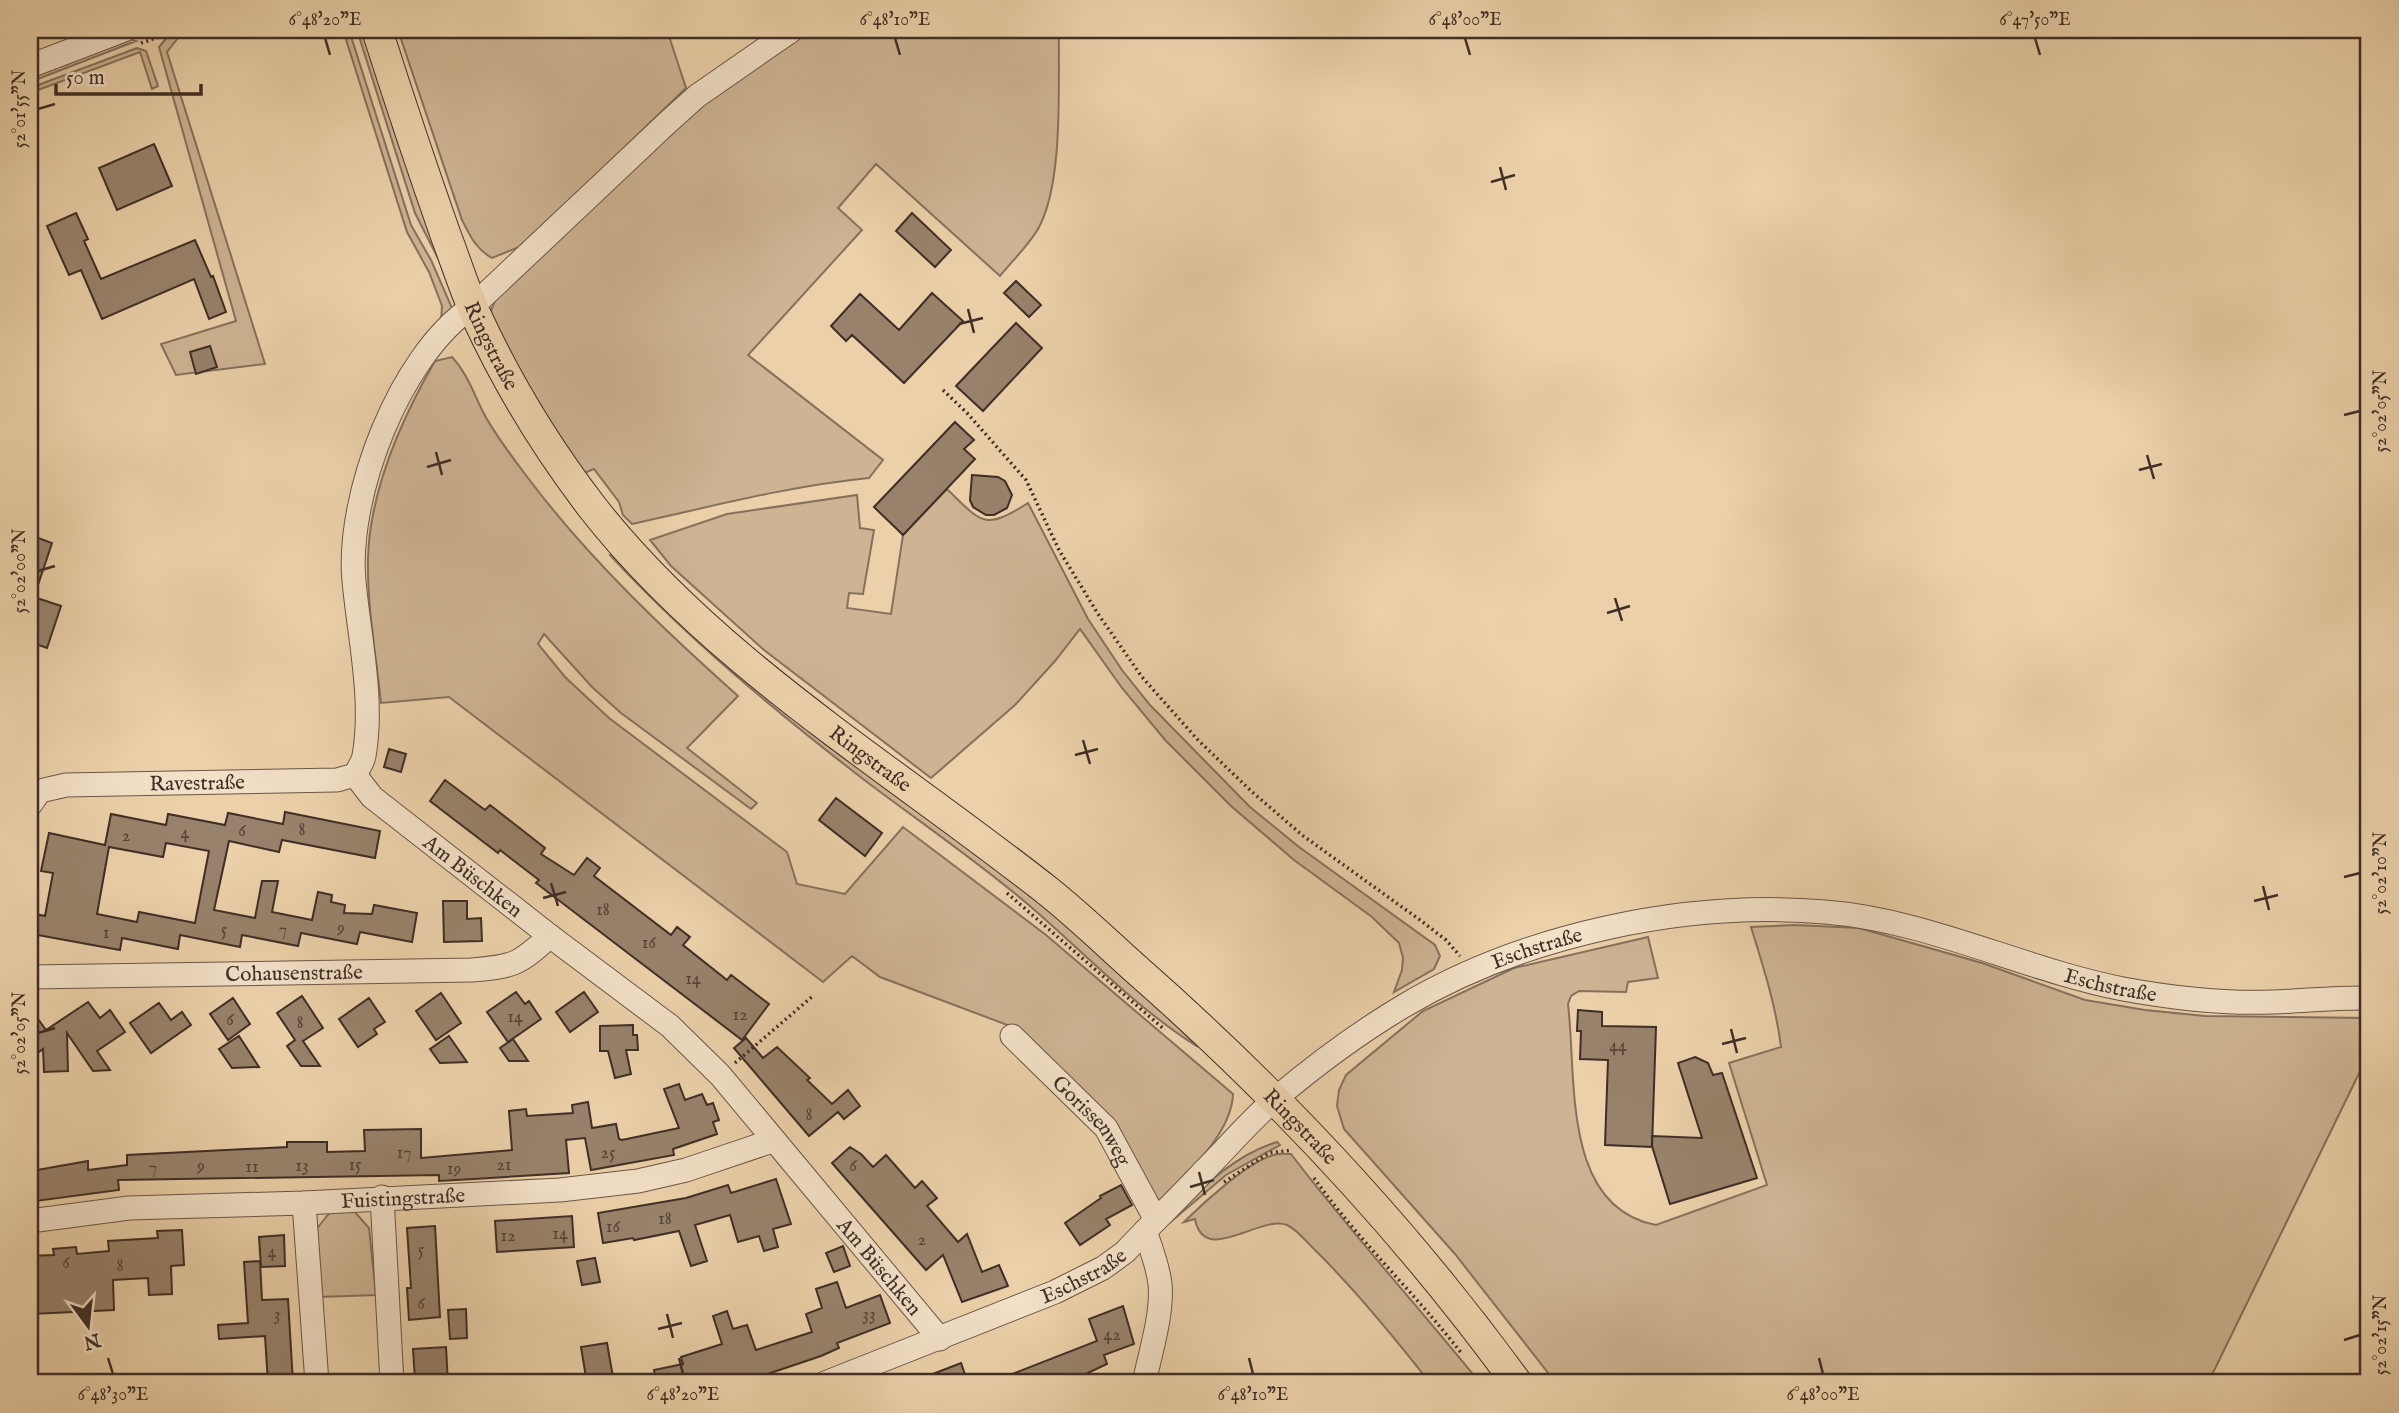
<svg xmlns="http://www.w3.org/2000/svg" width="2399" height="1413" viewBox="0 0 2399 1413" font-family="'IM FELL English',serif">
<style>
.green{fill:#ceb493;stroke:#86715d;stroke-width:2}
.building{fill:#98826b;stroke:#3f2e27;stroke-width:2;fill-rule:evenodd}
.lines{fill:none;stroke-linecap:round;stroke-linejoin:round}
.minor-casing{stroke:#6a5648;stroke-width:25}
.major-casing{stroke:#3f2e27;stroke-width:32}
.path{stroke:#3f2e27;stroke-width:3.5;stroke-dasharray:2 3.5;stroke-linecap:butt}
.minor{stroke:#f2e0c7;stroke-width:23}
.major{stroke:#ebd0a9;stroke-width:30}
.ticks{fill:none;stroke:#3f2e27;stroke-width:2.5}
.labels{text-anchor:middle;stroke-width:6;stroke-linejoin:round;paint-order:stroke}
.number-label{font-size:18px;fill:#554338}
.street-label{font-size:21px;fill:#3f2e27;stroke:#f2e0c7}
.neatline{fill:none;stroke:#3f2e27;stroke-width:2.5}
.ticks-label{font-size:18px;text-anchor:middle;fill:#3f2e27}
</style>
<rect width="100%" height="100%" fill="#ebd0a9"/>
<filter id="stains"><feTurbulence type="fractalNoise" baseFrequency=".00286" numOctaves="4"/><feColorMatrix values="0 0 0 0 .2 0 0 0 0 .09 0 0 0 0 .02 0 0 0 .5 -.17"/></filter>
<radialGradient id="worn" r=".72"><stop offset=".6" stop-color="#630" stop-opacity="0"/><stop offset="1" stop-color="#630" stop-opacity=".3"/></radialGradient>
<path class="green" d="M185,30H197L178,38L167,52L265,364L176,375L161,344L236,321L159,47L168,36Z
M343,30H349L411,225L431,260L452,308L451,313L441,322L442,306L429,272L407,232Z
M357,30H368L446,274L415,213Z
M398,30H667L686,88L539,230L519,247L492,258C476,249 470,236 462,220Z
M802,30H1059C1058,84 1064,183 1038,229C1028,246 1012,261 1000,276L876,164L838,208L862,230L748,355L883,460L869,478C788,486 710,507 632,524L623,515L619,502L594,469L579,475L491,324V311L496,298L694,106Z
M127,38L136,41L30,82V75Z
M137,48L146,51L158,86L152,89L140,52L30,93V88Z
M452,357C467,373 473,392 483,412C495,435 512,457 528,478C589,559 663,629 738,696L687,748L757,803L751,809L621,713L592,687L544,634L538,644L565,677L609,718L787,852L797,884L845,894L903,827L1046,935L1233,1094C1232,1134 1184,1177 1157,1205L1018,1029L880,977L852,956L823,982L449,697L381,703C376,655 367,606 368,558C370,490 401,420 435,361Z
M947,489C982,523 984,531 1028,503L1088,619L1122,670L1150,705L1250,807L1299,847L1435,945L1440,956L1434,969L1394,992L1402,970L1403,958L1399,943L1372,917L1294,860L1231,806L1166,741L1122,688L1080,629L1055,661L1015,705L931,778L764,650L671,566L650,540L727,514L857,495L860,528L874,530L863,594L849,593L847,608L891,614L903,535Z
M617,552L966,840L1130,980L1198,1047C1133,1006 1082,950 1024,901C973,858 917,820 863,779C774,710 687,638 610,555Z
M1795,925L1859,928L1982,963L2085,1000L2145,1010L2205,1016L2369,1018V1053L2208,1383H1556L1455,1254L1344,1129L1337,1106L1339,1090L1346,1075L1423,1011L1514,968L1648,937L1658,978L1628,982L1626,992L1579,991L1571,996L1568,1004C1577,1077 1561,1207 1656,1225L1767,1185L1729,1063L1781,1047C1776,1006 1763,966 1751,927Z
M1277,1142L1280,1145L1226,1175L1167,1225L1171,1218C1202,1188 1234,1155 1277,1142Z
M1291,1154C1351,1233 1418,1306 1480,1383H1430C1394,1337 1353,1287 1311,1246C1304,1239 1296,1229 1287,1225C1261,1214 1204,1267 1195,1219L1184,1222C1203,1203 1249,1161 1274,1155C1279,1153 1286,1154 1291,1154Z
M331,1211H354L369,1228L376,1295L319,1297L315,1231Z"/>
<path class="building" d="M154,144L172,186L117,210L99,168Z
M76,213L88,239L84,241L101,279L195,240L211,277L213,276L226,312L209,319L194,279L102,319L81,270L69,275L47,226Z
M912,213L951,250L935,267L896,231Z
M1016,281L1041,305L1029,317L1004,293Z
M932,293L963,321L904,383L852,335L846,341L831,326L860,294L899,330Z
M1016,323L1042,348L983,411L956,386Z
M210,346L217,367L196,374L190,352Z
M955,422L974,440L964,449L975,459L903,535L874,507Z
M972,475L998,477L1005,481L1012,495L1007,508L994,515H986L973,507L970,500Z
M33,536L52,543L34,597L61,606L47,648L30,642V547Z
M389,749L406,754L401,772L384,767Z
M445,780L485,810L490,805L545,848L541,854L574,875L587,858L600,868L594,876L671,935L677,927L690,937L683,945L727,980L731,975L769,1004L742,1040L536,883L539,880L500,850L498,853L430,801Z
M836,798L882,833L865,856L819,820Z
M285,812L380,831L375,858L282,840L279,852L229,841L214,910L255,918L262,881H278L272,912L312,920L318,892L332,895L331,902L345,905L344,913L372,914L374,905L417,913L412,942L360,932L357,944L301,933L298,946L242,935L240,947L180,935L178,949L122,938L120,950L32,934L36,914L45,916L53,873L41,871L49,833L105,845L111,814L166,825L168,814L225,825L228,813L283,824ZM166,843L209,851L195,923L139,912L137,922L97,914L109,847L163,857Z
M443,901H467V919L481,918L482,941L444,942Z
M516,992L525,1004L529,1001L541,1019L508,1042L487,1012Z
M584,992L598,1012L570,1032L556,1012Z
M441,993L461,1023L436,1040L416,1011Z
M302,996L323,1028L303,1041L320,1066H301L287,1046L295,1040L277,1013Z
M233,998L250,1024L228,1040L210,1014Z
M369,998L385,1022L374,1029L377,1034L358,1047L339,1019Z
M88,1002L100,1018L110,1010L125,1032L97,1051L110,1070L93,1071L67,1033L68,1071L44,1072L43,1049L30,1059V1008L46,1030Z
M159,1003L171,1020L182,1012L191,1025L151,1053L130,1023Z
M1578,1010L1602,1012V1026L1656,1027L1652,1147L1605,1145L1608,1060L1580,1059L1581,1031H1577Z
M633,1025V1035H637L638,1050H626L631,1074L615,1078L608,1051H600V1026Z
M239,1036L259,1067L232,1068L219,1049Z
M449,1036L467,1062L440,1063L430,1049Z
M746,1038L763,1058L777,1047L810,1078L807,1080L832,1104L848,1090L860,1106L844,1119L838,1112L809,1136L734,1048Z
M513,1039L528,1061H509L500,1048Z
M1695,1057L1708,1063L1713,1075L1722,1073L1757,1178L1670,1204L1652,1146V1136L1702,1138L1678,1063Z
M679,1084L685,1100L702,1094L707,1105L713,1103L719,1120L713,1122L717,1134L673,1149L674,1155L591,1170L585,1138L566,1140L569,1173L474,1179L439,1181V1175L118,1180L119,1190L36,1201L31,1171L88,1161V1170L127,1165V1155L287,1147V1142H327V1152L365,1151L364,1130L421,1129V1158L512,1150L509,1111L526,1109L527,1116L573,1113L572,1105L588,1102L592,1128L616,1124L619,1139L622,1140L679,1128L664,1089Z
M850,1147L861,1154L873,1167L886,1155L915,1188L922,1181L937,1198L927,1206L958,1242L967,1234L982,1272L999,1265L1008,1286L962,1302L943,1255L926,1270L832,1163Z
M776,1179L791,1224L773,1229L778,1247L764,1251L759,1236L738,1242L730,1215L695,1225L707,1261L691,1266L679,1231L634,1240L633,1238L603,1243L598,1213L686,1198L728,1185L731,1193Z
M1121,1185L1132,1205L1106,1219L1110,1225L1080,1245L1065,1223L1101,1198L1100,1196Z
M572,1216L574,1247L497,1252L495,1221Z
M435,1226L440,1317L409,1320L407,1288H411L407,1228Z
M182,1230L184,1265L171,1266L172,1294L149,1295L148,1278L113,1280L114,1310L32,1314L30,1299V1256L54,1255L53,1249L76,1247L77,1254L109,1251L108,1241L158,1238L157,1231Z
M284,1235L285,1266L261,1267L259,1237Z
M843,1246L850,1266L834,1272L826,1253Z
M595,1258L600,1282L582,1285L577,1261Z
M260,1261L262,1300L288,1299L293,1383H268L265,1336L219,1339L218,1325L248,1323L244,1262Z
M837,1282L846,1308L880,1295L890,1323L837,1343L839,1348L821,1356L741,1383H656L654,1370L683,1364L681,1357L722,1344L713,1316L727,1311L733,1329L747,1325L756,1350L812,1332L806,1314L822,1308L816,1289Z
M1123,1306L1134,1344L1104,1355L1107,1364L1077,1378L1079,1383H989L1097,1341L1089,1319Z
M466,1309L467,1338L450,1339L448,1310Z
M607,1343L614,1383H587L581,1347Z
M446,1347L448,1383H433V1379L415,1380L413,1349Z
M961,1363L968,1383H912V1382Z"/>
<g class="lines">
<defs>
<g id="minor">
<path d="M30,66L124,30"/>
<path d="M355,775C358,769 363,762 364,756C374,700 359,636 354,581C346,496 400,355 472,307L667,123L697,96L792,30"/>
<path id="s1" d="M355,775L372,797L550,936L670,1026L720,1075L940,1339"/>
<path id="s2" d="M30,805L40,791L66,785L337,780L355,775"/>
<path id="s3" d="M30,977L472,970C515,966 518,965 550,936"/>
<path id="s4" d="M1012,1036L1106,1128L1156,1220"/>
<path d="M382,1197L392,1383"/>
<path d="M304,1203L317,1383"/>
<path id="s5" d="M30,1221L129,1208L304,1203L560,1190L638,1181L686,1170L772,1141"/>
<path id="s6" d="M825,1383L1055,1292L1103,1268L1125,1252C1150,1225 1177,1200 1202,1173C1226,1149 1249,1122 1274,1100C1314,1066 1357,1034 1402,1007C1522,935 1685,900 1825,912C1928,920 2022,969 2123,989C2172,998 2223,1004 2273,1002C2305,1001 2337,997 2369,998"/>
<path d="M1144,1383C1150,1354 1163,1313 1160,1284C1158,1266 1151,1248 1145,1231"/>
</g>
<g id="major">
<path id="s7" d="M377,30C399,99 422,168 446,236C456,262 464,288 475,313C506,381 546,447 592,507C713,662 895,770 1049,892C1079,916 1108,944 1137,970C1278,1094 1407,1232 1517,1383"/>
</g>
</defs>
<use href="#minor" class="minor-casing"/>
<use href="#major" class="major-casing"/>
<path class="path" d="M141,43L179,30
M943,390L967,413L1026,480L1059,550L1098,614L1142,677L1197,739L1250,790L1302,835L1420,920L1446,940L1460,956
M30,858L37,823
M1007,893L1165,1030
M735,1063L814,995
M1314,1178C1358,1240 1415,1293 1462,1354
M1224,1182L1269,1153L1292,1150
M794,1383L805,1379"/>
<use href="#minor" class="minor"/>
<use href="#major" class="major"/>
</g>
<path class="ticks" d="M325,38L330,55M895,38L900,55M1465,38L1470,55M2035,38L2040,55M38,109L55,104M1500,167L1506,190M1491,182L1515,175M968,309L974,333M959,324L983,318M2344,415L2360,411M436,452L442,475M2147,455L2154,479M427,467L451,460M2139,470L2162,464M38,571L55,566M1615,598L1622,621M1607,613L1630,606M1083,740L1090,764M1075,755L1098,749M2344,877L2360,873M551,883L558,906M2263,886L2269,910M543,898L566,892M2254,901L2278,895M1731,1029L1737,1053M38,1033L55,1028M1722,1044L1746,1038M1199,1172L1205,1195M1190,1187L1214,1180M667,1314L673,1338M658,1329L682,1323M2344,1340L2360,1335M108,1358L113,1374M679,1358L683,1374M1249,1358L1253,1374M1819,1358L1823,1374"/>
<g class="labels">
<g class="number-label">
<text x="302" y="835">8</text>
<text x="242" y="836">6</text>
<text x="185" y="838">4</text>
<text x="126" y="841">2</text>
<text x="603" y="915">18</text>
<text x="341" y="933">9</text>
<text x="224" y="935">5</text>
<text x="283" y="935">7</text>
<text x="106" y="938">1</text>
<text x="649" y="948">16</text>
<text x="693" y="984">14</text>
<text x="740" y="1020">12</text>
<text x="515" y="1022">14</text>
<text x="230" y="1025">6</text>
<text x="300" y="1028">8</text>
<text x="1618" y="1051">44</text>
<text x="809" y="1120">8</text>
<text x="404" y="1158">17</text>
<text x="608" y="1158">25</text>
<text x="355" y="1170">15</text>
<text x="504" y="1170">21</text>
<text x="201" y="1171">9</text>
<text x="302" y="1171">13</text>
<text x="853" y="1171">6</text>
<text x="252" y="1172">11</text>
<text x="153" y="1173">7</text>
<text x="454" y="1174">19</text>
<text x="665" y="1224">18</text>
<text x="613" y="1232">16</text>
<text x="560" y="1239">14</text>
<text x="508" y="1241">12</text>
<text x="922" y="1245">2</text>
<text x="421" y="1255">5</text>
<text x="272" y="1257">4</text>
<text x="66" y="1268">6</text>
<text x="120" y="1271">8</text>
<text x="421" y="1309">6</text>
<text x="277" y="1320">3</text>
<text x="869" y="1320">33</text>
<text x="1112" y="1340">42</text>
</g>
<g class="street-label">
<text dy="7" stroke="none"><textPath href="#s7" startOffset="336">Ringstraße</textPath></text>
<text dy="7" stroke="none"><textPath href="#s7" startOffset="903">Ringstraße</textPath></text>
<text dy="7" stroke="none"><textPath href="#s2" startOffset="175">Ravestraße</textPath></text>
<text dy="7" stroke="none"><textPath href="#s1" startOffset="156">Am Büschken</textPath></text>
<text dy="7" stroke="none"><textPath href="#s6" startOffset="847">Eschstraße</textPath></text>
<text dy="7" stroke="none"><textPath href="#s3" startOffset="264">Cohausenstraße</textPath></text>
<text dy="7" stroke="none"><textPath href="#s6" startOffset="1435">Eschstraße</textPath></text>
<text dy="7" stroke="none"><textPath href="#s4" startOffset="117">Gorissenweg</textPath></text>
<text dy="7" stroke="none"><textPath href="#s7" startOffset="1470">Ringstraße</textPath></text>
<text dy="7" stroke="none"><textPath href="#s5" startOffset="374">Fuistingstraße</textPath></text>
<text dy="7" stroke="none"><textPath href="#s1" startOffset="723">Am Büschken</textPath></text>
<text dy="7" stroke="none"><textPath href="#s6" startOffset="280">Eschstraße</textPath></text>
</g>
</g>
<rect width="2399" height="1413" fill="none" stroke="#ebd0a9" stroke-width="77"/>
<g transform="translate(88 1326) rotate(165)" stroke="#f2e0c7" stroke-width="5" paint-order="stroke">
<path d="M0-5L12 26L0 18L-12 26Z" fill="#3f2e27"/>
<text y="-10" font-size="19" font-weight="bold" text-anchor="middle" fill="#3f2e27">N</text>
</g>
<path d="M56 84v10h145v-10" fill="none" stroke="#3f2e27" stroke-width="3.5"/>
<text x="66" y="84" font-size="21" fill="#3f2e27" stroke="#f2e0c7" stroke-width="5" paint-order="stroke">50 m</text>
<rect x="38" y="38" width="2322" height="1336" class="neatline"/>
<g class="ticks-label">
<text x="325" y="25">6°48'20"E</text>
<text x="895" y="25">6°48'10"E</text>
<text x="1465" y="25">6°48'00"E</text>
<text x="2035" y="25">6°47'50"E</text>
<text transform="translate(19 109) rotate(-90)" y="6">52°01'55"N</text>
<text transform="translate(2380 411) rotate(-90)" y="6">52°02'05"N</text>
<text transform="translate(19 571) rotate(-90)" y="6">52°02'00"N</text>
<text transform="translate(2380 873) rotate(-90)" y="6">52°02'10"N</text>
<text transform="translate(19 1033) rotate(-90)" y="6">52°02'05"N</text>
<text transform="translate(2380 1335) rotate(-90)" y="6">52°02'15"N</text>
<text x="113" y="1400">6°48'30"E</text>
<text x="683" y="1400">6°48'20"E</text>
<text x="1253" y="1400">6°48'10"E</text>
<text x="1823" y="1400">6°48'00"E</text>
</g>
<rect width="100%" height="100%" filter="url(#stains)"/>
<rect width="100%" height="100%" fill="url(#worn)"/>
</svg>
